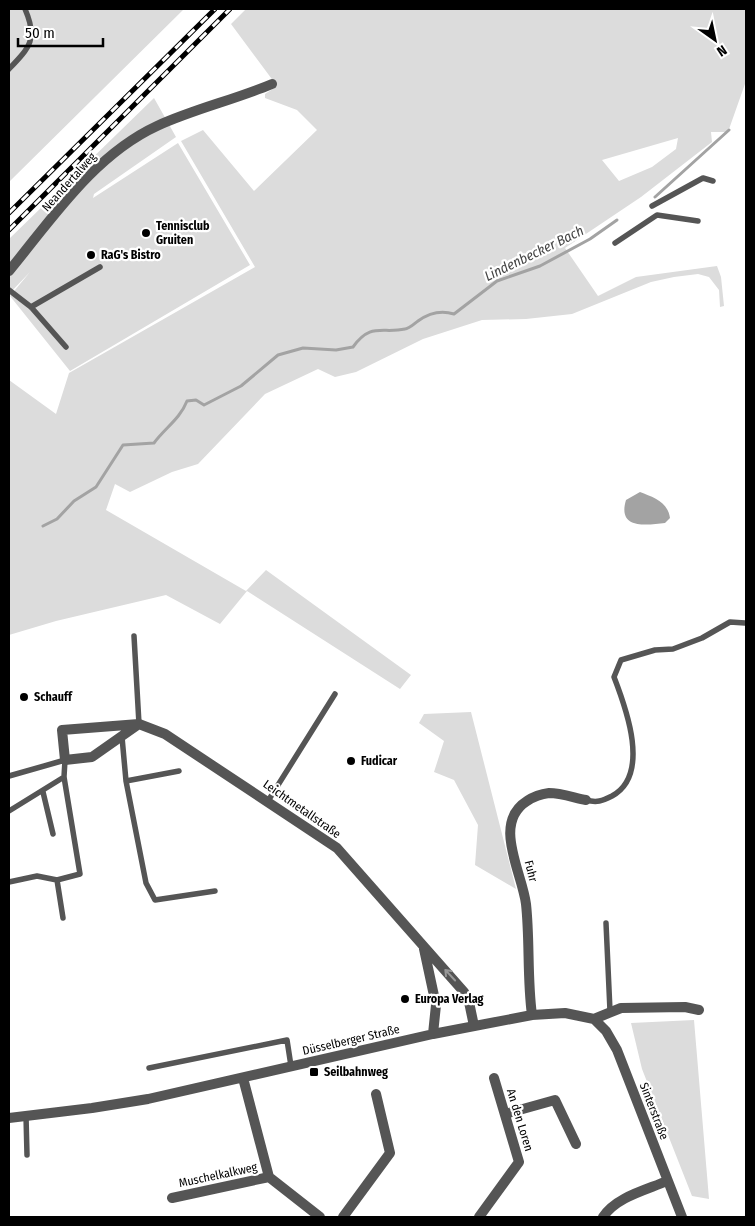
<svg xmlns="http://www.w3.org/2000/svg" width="755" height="1226" viewBox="0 0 755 1226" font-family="'Fira Sans Condensed',sans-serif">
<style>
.green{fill:#dcdcdc;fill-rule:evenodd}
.water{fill:#a3a3a3}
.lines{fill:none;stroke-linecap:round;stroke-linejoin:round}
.stream{stroke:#a3a3a3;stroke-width:3}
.service{stroke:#555;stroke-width:5.5}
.minor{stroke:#555;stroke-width:10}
.rail-casing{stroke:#000;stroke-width:5}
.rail{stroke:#fff;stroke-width:3;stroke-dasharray:9;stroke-linecap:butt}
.oneway{stroke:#999}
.poi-dot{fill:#000;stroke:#fff;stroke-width:2}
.labels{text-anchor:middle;stroke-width:4.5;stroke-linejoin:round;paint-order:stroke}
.street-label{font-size:12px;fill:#000;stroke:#fff}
.poi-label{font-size:12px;font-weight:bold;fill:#000;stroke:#fff;text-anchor:start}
.water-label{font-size:14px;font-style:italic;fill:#444;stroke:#fff}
</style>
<rect width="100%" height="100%" fill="#fff"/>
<path class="green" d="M9,9H184L9,182Z
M246,9H746V81L728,132H711L712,142L641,197L565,248L598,296L636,277L717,266L721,277L724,306L720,307L719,290L709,277L698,274L674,277L651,282L572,314L526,319L482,320L423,339L356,372L335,377L318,369L265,394L198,464L172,472L130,492L115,484L106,510L246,591L266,570L411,675L400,689L247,591L220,624L166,595L56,621L9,635V380L56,414L69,373L255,267L181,141L203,130L254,191L317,130L297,110L265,98V94L277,86L231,24ZM678,138L676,149L652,167L619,181L602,160Z
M154,98L176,137L94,194L93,198L178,143L250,265L70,371L10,296L30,272L9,294V239Z
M471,712L516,889L475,865L478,825L454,780L434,772L444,741L419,723L424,714Z
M694,1020L709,1199L692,1196L642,1069L631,1023Z"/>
<path class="water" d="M640,492C653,497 668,502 670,518L665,523C647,525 617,530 626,500Z"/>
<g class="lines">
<path class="stream" d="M655,197L729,130
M43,526L57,519L74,501L96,487L123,445L154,443C165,428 180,419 187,401L196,400L204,405L241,386L278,355L303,348L336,350L353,347C371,322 382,334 405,329C409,329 414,324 418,321C429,313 441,310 454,314L497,281L540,266L590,239L617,220"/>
<path class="service" d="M9,69C30,47 38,39 25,9
M652,206L703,178L713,181
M615,243L657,215L698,221
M9,290L31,307L66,347
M31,307L100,267
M134,636L139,724
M122,737L126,781L179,771
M9,776L65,760L64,777L80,874L57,880L37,876L9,882
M126,781L146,883L155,900L215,891
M43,792L53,834
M586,800C597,803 602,801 612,796C651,775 626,708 614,677L621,660L655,650L673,649L702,638L730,622L745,623
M268,801L335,694
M9,811L64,777
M57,880L63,918
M606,923L610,1011
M149,1068L287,1040L291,1066
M26,1116L27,1155"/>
<path class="minor" d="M9,271C52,219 94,155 157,126C194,109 234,100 272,84
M139,724L92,757L65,760L62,730L139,724L165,734L337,848L464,992L469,1002L474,1026
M424,949L436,1005L433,1034
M532,1015C527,978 530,941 526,904C522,872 492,823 527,801C533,797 541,794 549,793C561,793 575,798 586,800
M594,1019L606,1031L617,1050L682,1217
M243,1078L269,1177L320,1217
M505,1114L555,1100L576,1144
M9,1118L92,1108L148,1099L433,1034L532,1015L565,1013L594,1019L621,1008L685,1007L699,1010
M172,1198L269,1177
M343,1217L390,1153L376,1094
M479,1217L519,1162L494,1078
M603,1217C616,1197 646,1190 667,1181"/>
<defs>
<path id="rail" d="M9,213L215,9
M9,230L230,9"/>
</defs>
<use href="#rail" class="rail-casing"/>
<use href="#rail" class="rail"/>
</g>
<defs><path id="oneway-shaft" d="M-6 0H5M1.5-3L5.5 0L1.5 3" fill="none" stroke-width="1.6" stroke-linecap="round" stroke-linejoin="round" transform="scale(1.25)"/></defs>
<use class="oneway" href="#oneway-shaft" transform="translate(450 975) rotate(-133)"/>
<g class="poi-dot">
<circle cx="146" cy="233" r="5"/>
<circle cx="91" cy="255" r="5"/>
<circle cx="24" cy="697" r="5"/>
<circle cx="351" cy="761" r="5"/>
<circle cx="405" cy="999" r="5"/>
<rect x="309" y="1067" width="10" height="10" rx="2.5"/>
</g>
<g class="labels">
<g class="street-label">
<text transform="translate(69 182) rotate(-48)" y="4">Neandertalweg</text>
<text transform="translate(302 809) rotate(35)" y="4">Leichtmetallstraße</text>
<text transform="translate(531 871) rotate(76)" y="4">Fuhr</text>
<text transform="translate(351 1040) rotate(-13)" y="4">Düsselberger Straße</text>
<text transform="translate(654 1111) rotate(69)" y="4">Sinterstraße</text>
<text transform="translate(520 1120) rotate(73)" y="4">An den Loren</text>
<text transform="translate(218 1175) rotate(-12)" y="4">Muschelkalkweg</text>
</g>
<g class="poi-label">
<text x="156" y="230">Tennisclub<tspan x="156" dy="14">Gruiten</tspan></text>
<text x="101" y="259">RaG's Bistro</text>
<text x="34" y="701">Schauff</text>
<text x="361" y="765">Fudicar</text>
<text x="415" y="1003">Europa Verlag</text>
<text x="324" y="1076">Seilbahnweg</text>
</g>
<g class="water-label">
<text transform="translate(534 253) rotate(-26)" y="5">Lindenbecker Bach</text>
</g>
</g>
<rect width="755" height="1226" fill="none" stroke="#000000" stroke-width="20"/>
<g transform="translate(715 40) rotate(147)" stroke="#ffffff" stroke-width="4" paint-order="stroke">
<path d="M0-4L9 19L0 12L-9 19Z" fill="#000000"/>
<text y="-8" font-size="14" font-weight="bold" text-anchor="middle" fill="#000000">N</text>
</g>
<path d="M18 38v8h85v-8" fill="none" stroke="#000000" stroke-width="2.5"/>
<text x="25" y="38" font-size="15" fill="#000000" stroke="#ffffff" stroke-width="4" paint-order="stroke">50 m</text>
</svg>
